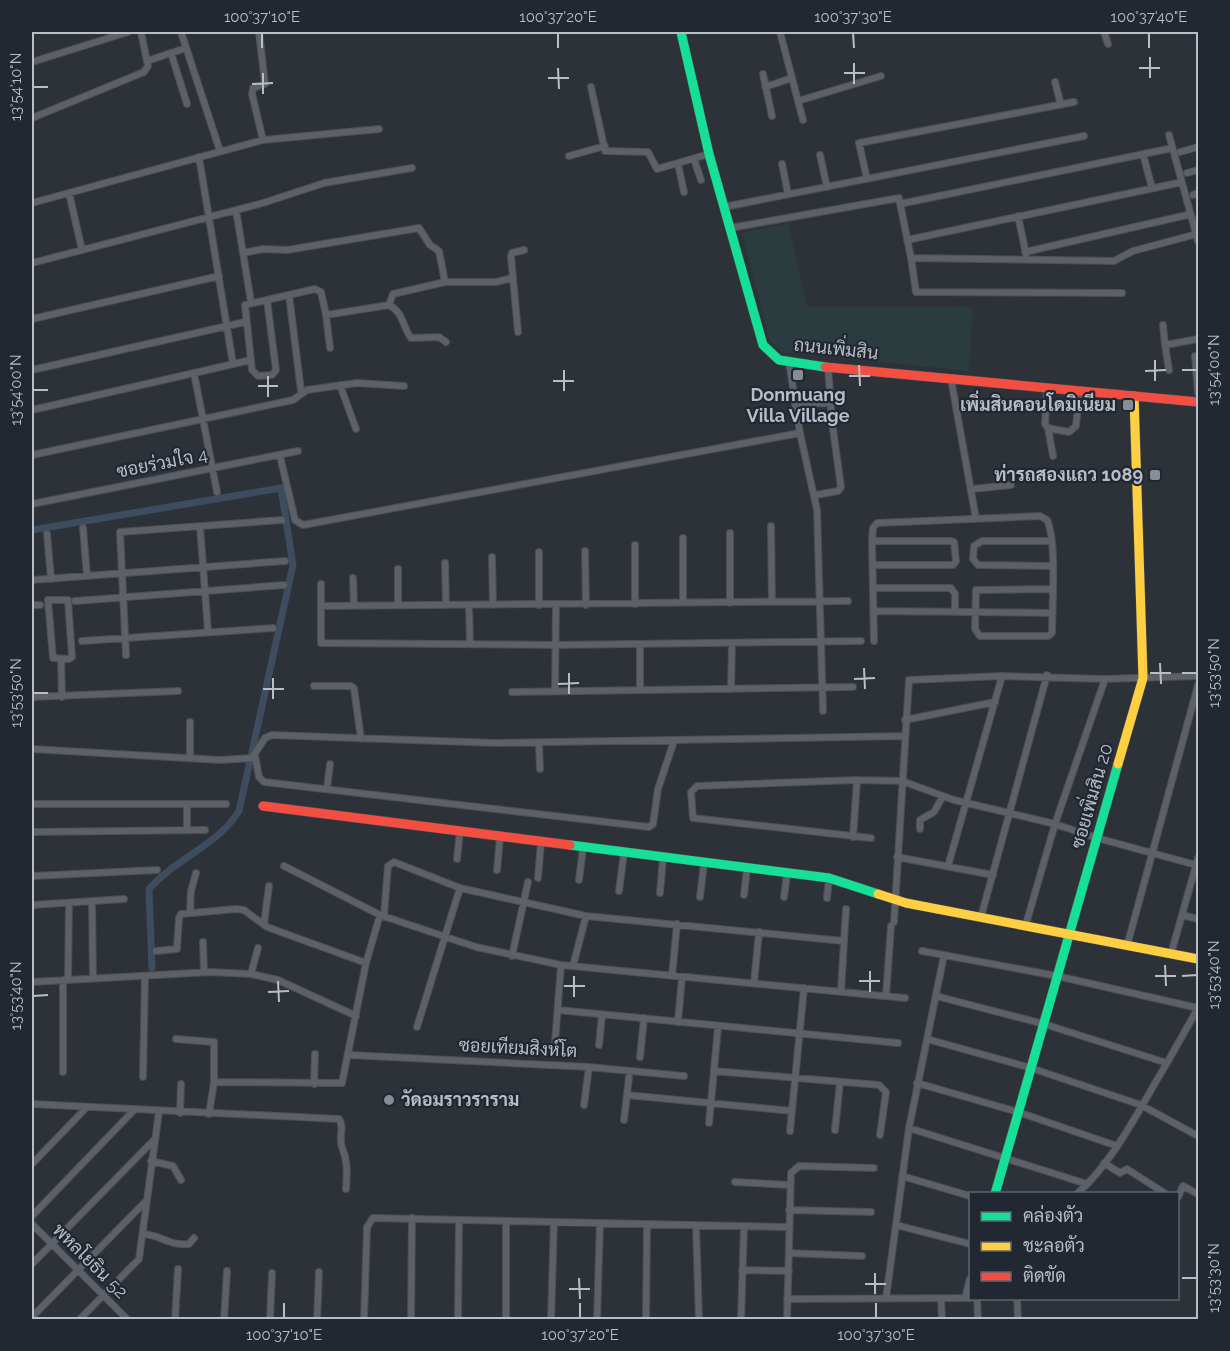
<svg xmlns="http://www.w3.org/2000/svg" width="1230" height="1351" viewBox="0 0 1230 1351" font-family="Raleway,Sarabun,sans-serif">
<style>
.green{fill:#2b3c3e}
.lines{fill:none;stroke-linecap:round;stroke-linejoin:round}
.canal{stroke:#3e4c60;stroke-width:7}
.street-casing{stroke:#4b4e53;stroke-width:8}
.fast-casing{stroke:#4b4e53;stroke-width:10}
.slow-casing{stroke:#4b4e53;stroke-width:10}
.jam-casing{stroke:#4b4e53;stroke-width:10}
.street{stroke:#5d6066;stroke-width:6}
.fast{stroke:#16e098;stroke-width:9}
.slow{stroke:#ffcf43;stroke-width:9}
.jam{stroke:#f24e42;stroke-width:9}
.ticks{fill:none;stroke:#b8bec8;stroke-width:2}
.poi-dot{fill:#878d96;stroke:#212832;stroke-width:2}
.labels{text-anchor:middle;stroke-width:4.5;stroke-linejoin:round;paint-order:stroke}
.street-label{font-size:18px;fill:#b8bec8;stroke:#212832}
.poi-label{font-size:18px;font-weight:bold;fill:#b8bec8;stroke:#212832;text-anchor:end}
.neatline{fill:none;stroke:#b8bec8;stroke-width:2}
.ticks-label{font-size:15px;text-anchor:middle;fill:#b8bec8}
</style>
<rect width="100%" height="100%" fill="#2d3238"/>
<path class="green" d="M788,223L807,307H973L969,371L781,352L770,342L742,233Z"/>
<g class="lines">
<path class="canal" d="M32,530L281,488L293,565L239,811C217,846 176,858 149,889L152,968"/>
<defs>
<path id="street" d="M181,32L220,151
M259,32L265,84L253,88L252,94L263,140
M780,32L803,120
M1104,32L1108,44
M171,53L187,104
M147,61L186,48
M32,62L128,32
M763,74L772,116
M1055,82L1061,105
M591,87L605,151L648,152L657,169L709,154
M765,87L792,78
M798,101L881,76
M32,118L144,72L148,66L141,32
M1169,135L1198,241
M1180,152L1198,147
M1143,154L1152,188
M820,155L827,187
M569,156L605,146
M199,157L233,364
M694,159L701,180
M678,164L684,192
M782,164L788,194
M1187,173L1198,170
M867,179L859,143L1074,102
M69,193L82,250
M1193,195L1198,193
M32,203L263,140L379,129
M900,204L1168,149
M724,207L1084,136
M236,210L251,302
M1018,216L1026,254
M730,228L899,198L911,258L1114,261L1133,251L1193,235
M907,240L1178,183
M1025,252L1187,215
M243,253L263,249L287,250L419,228L430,245L439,251L445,282
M911,258L916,292L1122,293
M32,263L263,203L324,183L412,168
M513,278L511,256L512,253L524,250
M289,295L301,391
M267,300L276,370L272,375L258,376L252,370L245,305L315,289L321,292L326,315L389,305L393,294L445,282H496L513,278L518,332
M389,305C404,313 402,326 411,338L439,337L446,342
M326,315L330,348
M32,319L219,276
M1163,325L1165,345L1198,339
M1165,345L1169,370
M1195,356L1198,393
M789,362L800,433L817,510L823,711
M32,370L245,322
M194,373L217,492
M951,379L976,519
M340,385L356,429
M1047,389L1045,424L1048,428L1069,432L1076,426L1079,392
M795,404L830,403
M32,410L251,360
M1048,428L1053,456
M32,455L293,400L307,390L357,383L404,386
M280,456L295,520L303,525L800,433
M972,489L1011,485
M816,495L838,491L841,487L832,422L828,367
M32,504L298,451
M200,526L208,632
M771,526L772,602
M83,528L87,576
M47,534L51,579
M872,541H950L954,542L956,561L953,565H873
M1051,541H982L974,546L973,559L978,565L1052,566
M585,551L586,605
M492,557L493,605
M445,563L446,605
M398,569V605
M353,578L354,605
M32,580L285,561
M321,584V643L556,645L861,641
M873,588H951L955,594V612
M48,600H68L72,657L69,659L53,658Z
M75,601L284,585
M683,603V538
M730,603V533
M635,604V545
M32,605H40
M469,605L470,644
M539,605V552
M321,606L848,601
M873,611L1052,613
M82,641L273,628
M874,641L872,541L873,528L877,523L1040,516L1047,520C1057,540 1052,607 1052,633L1048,636H980L975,629L976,590L1052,589
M126,655L120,532L282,520
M61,659L62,697
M314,686H351L354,688L361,739
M731,689L732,643
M640,690V644
M555,691L556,605
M512,692L853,687
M32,697L178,691
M905,720L995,702
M190,722V758
M539,743L540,769
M32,749L220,760L252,758L265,738L272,735L495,743L905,736
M255,755L259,777L264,782L649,827L653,824L658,789L674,741
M327,789L330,764
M32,804H226
M920,829V820L934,812L943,796
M187,830V804
M32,832L205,830
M853,837L857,780
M871,838L693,818L691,792L697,786L857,780L902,781L954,800L1055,824L1097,838L1196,865
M897,857L993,875
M457,859L460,831
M284,866L380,915L476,947L561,965L905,998
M948,866L1002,676
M497,870L500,837
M32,876L157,870
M538,878L541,842
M579,880L583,848
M619,891L624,853
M660,893L663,858
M744,895L747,869
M700,897L704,863
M784,897L787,874
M827,898L829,878
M92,902L93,978
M32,905L124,899
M190,913L191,891L196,873
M384,915L388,866L394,862L460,888L586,916L844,941
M1182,915L1198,919
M981,917L1047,675
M894,922L909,680L1002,676L1105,679L1198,676
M264,924L269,886
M1026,924L1055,824L1105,679
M203,942L204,972
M1127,946L1198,685
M156,951L177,949L179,918L181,914L235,909L244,910L267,927L366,963
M922,951L1057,976L1198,1008
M1171,954L1198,858
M512,956L528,882
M573,966L586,916
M251,974L258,948
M672,976L677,924
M63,980V1072
M68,980L69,903
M32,982L211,972L251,974L278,980L356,1016
M754,983L759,932
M841,991L846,909
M886,996L891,926
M936,996L1044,1024L1167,1063L1198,1008
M558,1010L898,1043
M678,1022L682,977
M417,1027L460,888
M176,1039L214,1042V1082L209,1114
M927,1039L1031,1068L1141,1105L1198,1136
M555,1043L561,965
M599,1045L602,1015
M349,1055L589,1067L684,1076
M640,1057L644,1018
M714,1071L879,1085L886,1092L880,1135
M143,1077L145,976
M214,1082L342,1083L366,963L380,915
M917,1083L1018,1112L1117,1146
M314,1084L315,1054
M627,1095L792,1111
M32,1104L339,1119C345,1127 338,1138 342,1147C348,1162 347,1172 346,1189
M584,1105L589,1067
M180,1113L181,1084
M624,1120L629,1077
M709,1123L718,1027
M909,1128L1087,1184
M835,1130L840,1082
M790,1131L804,988
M151,1161L173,1166L181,1180
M1104,1163L1120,1173L1127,1169L1166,1194
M32,1164L86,1108
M902,1176L970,1196
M735,1182L789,1185
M1077,1194C1116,1159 1140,1107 1167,1063
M1178,1197L1183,1186L1198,1194
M789,1210L871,1212
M32,1216L134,1110
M32,1224L128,1320
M696,1225L699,1320
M896,1225L970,1244
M143,1234C162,1235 168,1246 189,1244L194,1238
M789,1253L862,1256
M32,1264L153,1141
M742,1270L789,1271
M886,1298L909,1128L944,955
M965,1298L970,1279
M977,1298L978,1320
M1017,1298L1018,1320
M787,1299L970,1298
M941,1299L942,1320
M32,1317L145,1202
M79,1320L139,1259L159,1112
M175,1320L178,1269
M224,1320L227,1271
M270,1320L272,1273
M317,1320L319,1272
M364,1320L367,1227L373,1218L785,1227
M411,1320L412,1218
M458,1320L459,1220
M506,1320V1221
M551,1320L554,1222
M597,1320L600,1223
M646,1320L647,1224
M741,1320L744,1226
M787,1320L791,1173L799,1166L874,1168"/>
<path id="fast" d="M681,32L709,154L763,345L779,360L825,367
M570,845L829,878L878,894
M995,1194L1118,764"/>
<path id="slow" d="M1118,764L1143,678L1134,396
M878,894L906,903L1198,959"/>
<path id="jam" d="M825,367L1198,402
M263,806L570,845"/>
</defs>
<use href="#street" class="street-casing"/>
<use href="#fast" class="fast-casing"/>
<use href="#slow" class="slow-casing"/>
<use href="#jam" class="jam-casing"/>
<use href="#street" class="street"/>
<use href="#fast" class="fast"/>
<use href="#slow" class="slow"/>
<use href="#jam" class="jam"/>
</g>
<path class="ticks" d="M262,33V48M558,33V48M853,33L854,48M1149,33V48M1150,57V78M854,63V84M558,68L559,89M1139,68H1160M263,73V94M844,73H865M548,78H569M252,84L273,83M33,87H48M1155,360V381M859,365L860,386M564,370V391M1182,370H1197M1145,371L1166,370M268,376V397M849,376H870M553,381H574M258,386H278M33,390H48M1160,663L1161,684M864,668L865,689M569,673V694M1150,673H1171M1182,673H1197M273,678V699M854,679L875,678M558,684L579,683M263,689H284M33,693H48M1165,965L1166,986M870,971V992M574,976V997M1155,976H1176M1182,976L1197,975M278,981L279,1002M859,981H880M564,986H585M268,992L289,991M33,996L48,995M875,1273V1294M579,1278L580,1299M1182,1278H1197M865,1284H886M569,1289H590M284,1303V1318M580,1303V1318M876,1303V1318"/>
<g class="poi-dot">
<rect x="792" y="369" width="12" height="12" rx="3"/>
<rect x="1122" y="399" width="12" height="12" rx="3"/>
<rect x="1149" y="469" width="12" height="12" rx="3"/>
<circle cx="389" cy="1100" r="6"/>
</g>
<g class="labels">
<g class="street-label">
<text transform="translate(836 349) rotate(6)" y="6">ถนนเพิ่มสิน</text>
<text transform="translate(162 463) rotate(-11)" y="6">ซอยร่วมใจ 4</text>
<text transform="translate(1092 796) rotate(-74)" y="6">ซอยเพิ่มสิน 20</text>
<text transform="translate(518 1048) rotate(3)" y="6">ซอยเทียมสิงห์โต</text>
<text transform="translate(90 1261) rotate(45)" y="6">พหลโยธิน 52</text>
</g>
<g class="poi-label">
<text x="798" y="401" text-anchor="middle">Donmuang<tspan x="798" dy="21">Villa Village</tspan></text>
<text x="1116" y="411">เพิ่มสินคอนโดมิเนียม</text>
<text x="1143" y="481">ท่ารถสองแถว 1089</text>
<text x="401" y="1106" text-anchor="start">วัดอมราวราราม</text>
</g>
</g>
<rect width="1230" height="1351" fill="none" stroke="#212832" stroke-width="66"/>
<rect x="969" y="1192" width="210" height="108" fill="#212832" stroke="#5d646e" stroke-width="1.5"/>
<rect x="981" y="1212" width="30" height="9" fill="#16e098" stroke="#5d646e" stroke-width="1.5"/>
<text x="1023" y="1222" font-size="18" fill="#b8bec8">คล่องตัว</text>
<rect x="981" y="1242" width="30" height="9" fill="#ffcf43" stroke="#5d646e" stroke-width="1.5"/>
<text x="1023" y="1252" font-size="18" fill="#b8bec8">ชะลอตัว</text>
<rect x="981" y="1272" width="30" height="9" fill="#f24e42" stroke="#5d646e" stroke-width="1.5"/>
<text x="1023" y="1282" font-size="18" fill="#b8bec8">ติดขัด</text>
<rect x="33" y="33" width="1164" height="1285" class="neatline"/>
<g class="ticks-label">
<text x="262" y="22">100°37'10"E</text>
<text x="558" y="22">100°37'20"E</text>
<text x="853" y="22">100°37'30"E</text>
<text x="1149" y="22">100°37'40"E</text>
<text transform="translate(16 87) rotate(-90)" y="5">13°54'10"N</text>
<text transform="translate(1214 370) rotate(-90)" y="5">13°54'00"N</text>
<text transform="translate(16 390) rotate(-90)" y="5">13°54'00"N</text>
<text transform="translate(1214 673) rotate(-90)" y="5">13°53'50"N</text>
<text transform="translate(16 693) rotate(-90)" y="5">13°53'50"N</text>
<text transform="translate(1214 975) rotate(-90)" y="5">13°53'40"N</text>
<text transform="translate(16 996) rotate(-90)" y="5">13°53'40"N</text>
<text transform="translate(1214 1278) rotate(-90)" y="5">13°53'30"N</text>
<text x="284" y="1340">100°37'10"E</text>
<text x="580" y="1340">100°37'20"E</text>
<text x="876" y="1340">100°37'30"E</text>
</g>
</svg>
